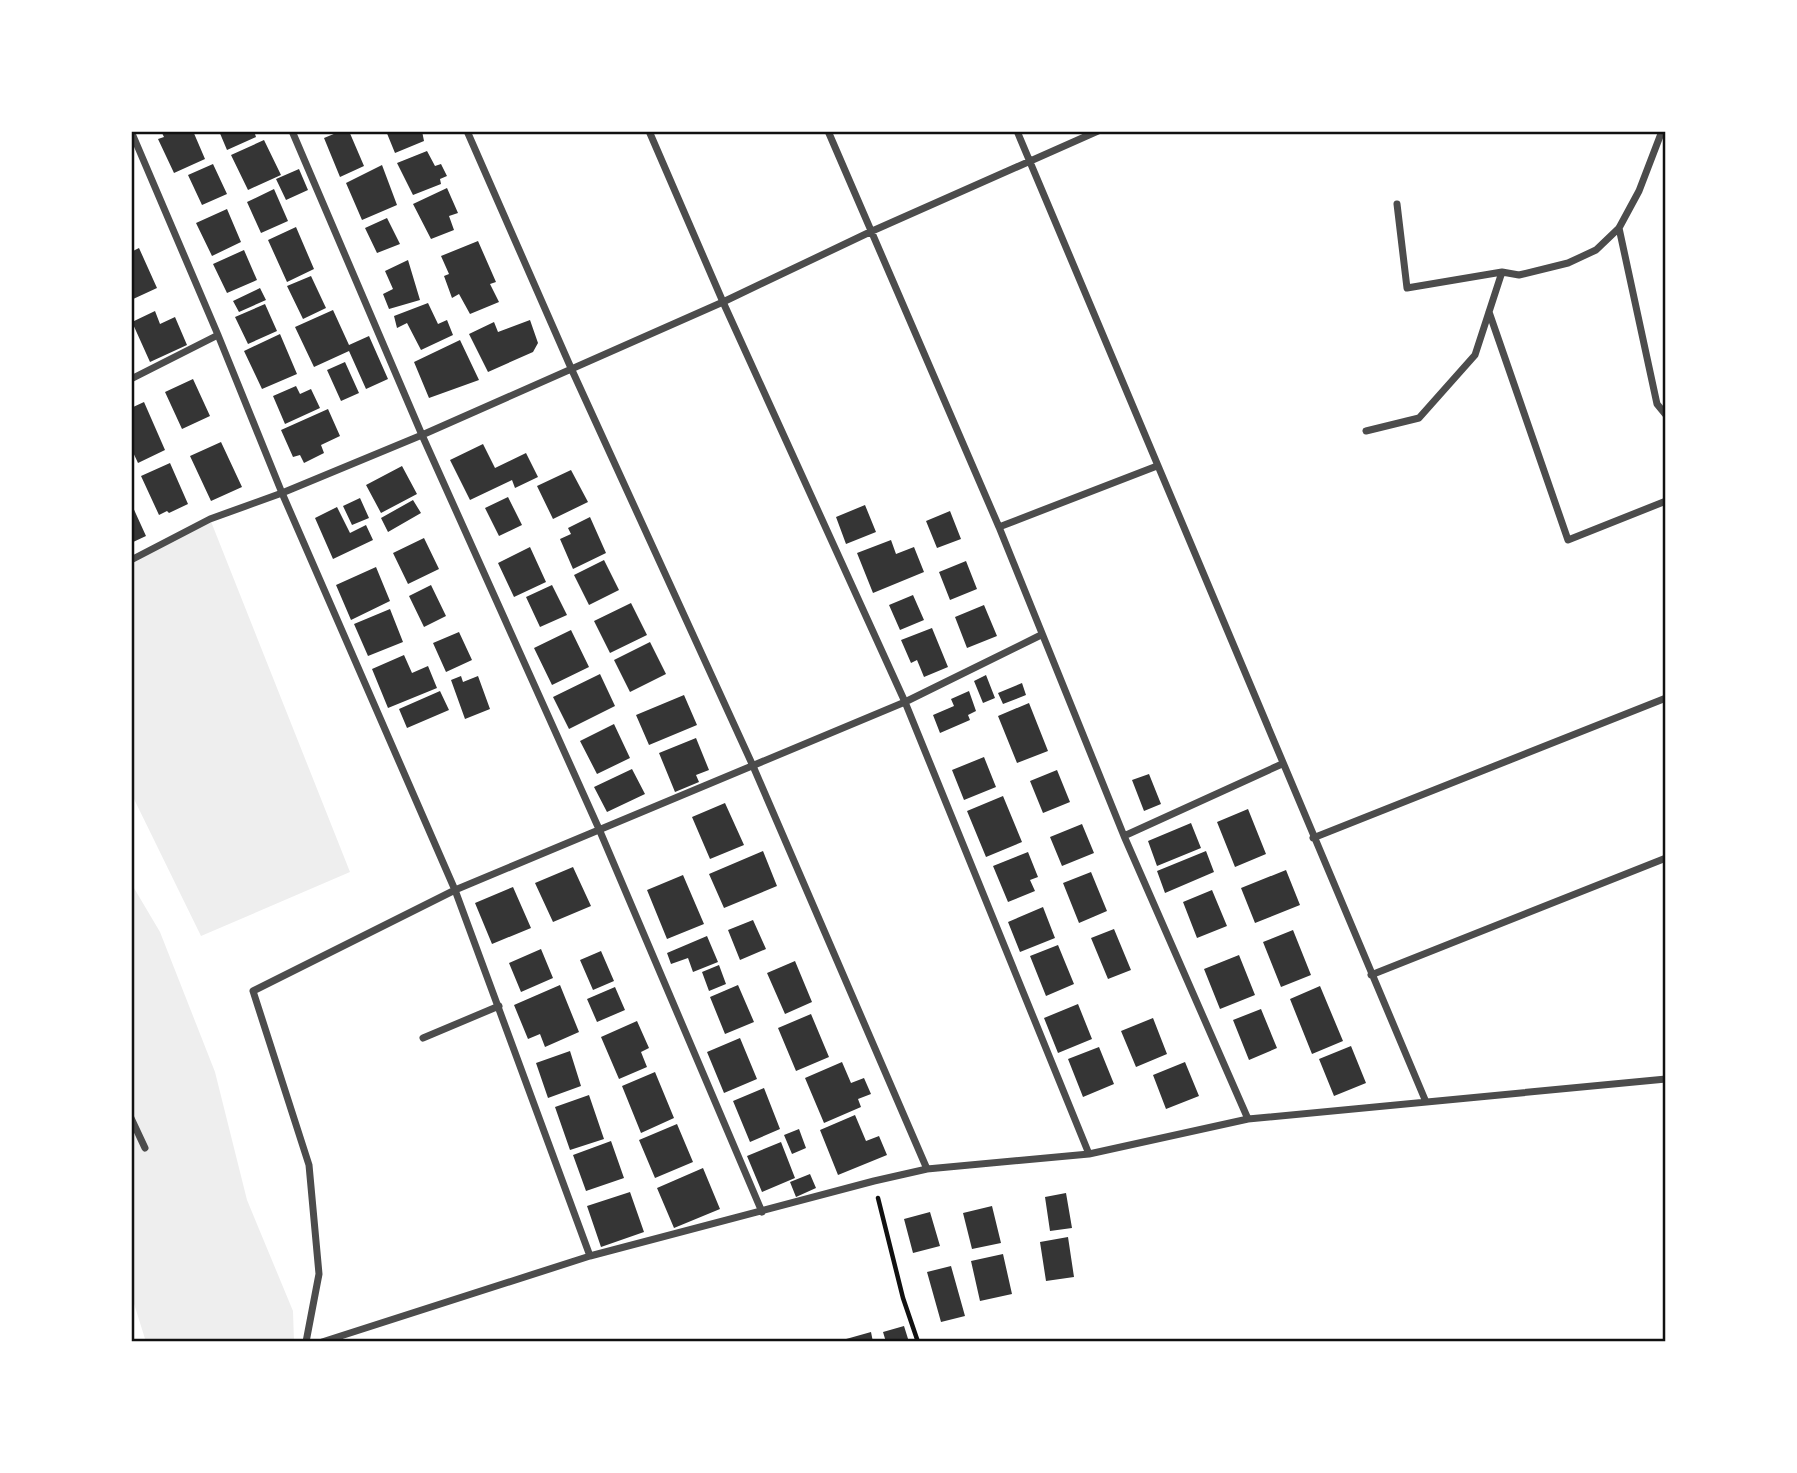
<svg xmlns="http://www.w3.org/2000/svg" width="1797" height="1473" viewBox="0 0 1797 1473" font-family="Raleway,sans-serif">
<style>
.green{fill:#eee}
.building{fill:#353535}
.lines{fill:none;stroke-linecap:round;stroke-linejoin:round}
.path{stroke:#111;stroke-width:4.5}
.minor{stroke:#4c4c4c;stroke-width:7}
.neatline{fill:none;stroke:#111;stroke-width:2.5}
</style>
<rect width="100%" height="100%" fill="#fff"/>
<path class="green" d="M210,519L350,872L201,936L134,799L131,802V560Z
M131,883L160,932L215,1072L247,1200L293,1311L294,1342H146L131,1294Z"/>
<path class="building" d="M161,131H193L205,159L174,173L158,139L164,137Z
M219,131H254L256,137L227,150Z
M341,131H349L364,166L340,177L324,138Z
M386,131H422L424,141L395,153Z
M264,140L281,175L248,190L231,155Z
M427,151L435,166L441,164L447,176L440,179L441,184L413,195L397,163Z
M213,164L227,194L202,205L188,175Z
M382,165L397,205L362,220L346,183Z
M299,169L308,190L286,200L276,179Z
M447,188L458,213L449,216L454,230L431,239L413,204Z
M274,189L288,221L261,233L247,202Z
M227,209L241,242L212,256L196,223Z
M387,218L400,244L377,253L365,228Z
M296,227L314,269L287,282L268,240Z
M478,241L496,282L490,284L499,302L470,314L459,294L452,298L444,276L449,274L441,256Z
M139,248L157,288L131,300V252Z
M244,250L257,280L227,293L213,264Z
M408,260L420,300L389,309L383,294L393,289L385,271Z
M311,276L326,308L303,319L287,286Z
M260,288L266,300L239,312L233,301Z
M428,303L438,324L447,320L453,335L421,350L407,323L397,328L394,316Z
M265,304L277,331L248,344L235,317Z
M333,310L349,345L369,336L388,379L366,389L349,351L314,367L295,327Z
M155,311L160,324L175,317L187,345L150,362L132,322Z
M530,320L538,343L533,352L488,372L469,334L494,322L498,332Z
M280,334L297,374L262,389L244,351Z
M460,340L479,380L429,398L414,362Z
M345,362L359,393L341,401L327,370Z
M193,379L210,416L182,429L165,392Z
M296,386L300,394L311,389L320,408L285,424L273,396Z
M144,402L165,450L138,463L131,448V408Z
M328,409L340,436L321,445L324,453L304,463L300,455L293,457L281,430Z
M221,442L242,487L211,501L190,456Z
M483,444L495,468L526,453L538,477L515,488L512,480L470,500L450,460Z
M170,463L188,504L169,513L167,511L159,515L141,476Z
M402,466L417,494L381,513L366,485Z
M571,470L588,502L553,519L537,486Z
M508,497L522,525L499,536L485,508Z
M360,498L369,518L352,525L343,506Z
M413,500L421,513L388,532L381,518Z
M131,503L146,536L131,543Z
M865,505L876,532L846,544L836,517Z
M337,507L350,533L366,525L373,540L333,559L315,518Z
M950,511L961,539L937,548L926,521Z
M590,517L606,553L573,569L560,539L571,534L568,528Z
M424,538L439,569L408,584L393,553Z
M891,540L896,554L914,547L924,572L873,593L857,553Z
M530,547L546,582L514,597L498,563Z
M604,560L619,590L589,605L574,575Z
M966,561L977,589L950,600L939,572Z
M376,567L390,601L351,620L336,585Z
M431,585L446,616L424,627L409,596Z
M552,585L567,615L540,627L526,597Z
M913,595L924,620L900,630L889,605Z
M631,603L647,635L610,653L594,621Z
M984,605L997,636L967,648L955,617Z
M390,609L403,642L368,656L354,624Z
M932,628L948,667L924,677L917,660L911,663L901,640Z
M571,630L589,667L552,685L534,648Z
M459,632L472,660L446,672L433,643Z
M650,642L666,674L630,692L614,660Z
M404,655L412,673L428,666L437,688L388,708L372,669Z
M600,674L615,706L569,729L553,697Z
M986,675L995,698L983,703L974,681Z
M461,676L463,682L478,676L490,709L465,719L451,680Z
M1022,683L1026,695L1003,704L998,693Z
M440,691L449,710L407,728L399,709Z
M969,691L976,711L968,715L970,720L940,733L933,715L954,706L951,699Z
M684,695L697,725L649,745L636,715Z
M1029,703L1048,751L1017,763L998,716Z
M614,724L630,758L597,774L580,741Z
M696,738L709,770L696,775L699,782L675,792L659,753Z
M984,757L996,787L964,800L952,770Z
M632,769L645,794L607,812L594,787Z
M1057,770L1070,802L1043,813L1030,781Z
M1149,774L1161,804L1144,811L1132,780Z
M1003,796L1022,842L986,857L967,811Z
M725,803L744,845L710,859L692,817Z
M1248,809L1266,854L1235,867L1217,822Z
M1191,823L1201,848L1157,866L1148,841Z
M1082,824L1094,853L1062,866L1050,837Z
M763,851L777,886L724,908L709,874Z
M1206,851L1214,872L1165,893L1157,871Z
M1028,852L1038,877L1030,880L1035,891L1008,902L993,866Z
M573,867L591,906L553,922L535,883Z
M1286,870L1300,905L1255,923L1241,888Z
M1091,872L1107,911L1079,923L1063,883Z
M683,875L704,924L667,939L647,890Z
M513,887L531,928L492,944L475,903Z
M1212,890L1227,926L1197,938L1183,902Z
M1043,907L1055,938L1020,952L1008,922Z
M753,920L766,949L740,960L728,930Z
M1114,929L1131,970L1108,979L1091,938Z
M1293,930L1311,975L1281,987L1263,942Z
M707,936L718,962L693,972L688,958L671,964L667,953Z
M1058,945L1074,984L1046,996L1030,956Z
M541,949L553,978L521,992L509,963Z
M601,951L614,981L593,990L580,960Z
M1239,955L1255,995L1220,1009L1204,969Z
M795,961L812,1002L785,1014L767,973Z
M719,965L726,984L709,991L702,972Z
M560,985L579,1032L545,1047L540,1034L528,1039L514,1005Z
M738,985L754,1022L725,1034L710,997Z
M1320,986L1343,1041L1312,1054L1290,999Z
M615,987L625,1010L597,1022L587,999Z
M1078,1004L1092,1039L1058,1053L1044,1018Z
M1261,1009L1277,1048L1249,1060L1233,1020Z
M811,1014L829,1057L796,1071L778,1028Z
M1153,1018L1167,1054L1136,1067L1121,1031Z
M637,1021L649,1048L641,1052L647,1067L619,1079L601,1037Z
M740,1038L757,1079L724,1093L707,1052Z
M1351,1046L1366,1083L1334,1096L1319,1059Z
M1099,1047L1114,1084L1083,1097L1068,1059Z
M570,1051L581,1086L548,1098L536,1063Z
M842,1062L851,1083L864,1078L871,1094L858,1099L861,1107L824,1123L805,1078Z
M1185,1062L1199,1096L1166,1109L1153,1075Z
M655,1072L674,1118L641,1133L622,1086Z
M764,1088L780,1129L750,1142L733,1101Z
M589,1095L604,1139L570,1150L555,1107Z
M855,1115L866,1141L879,1136L887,1155L838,1175L820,1130Z
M677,1124L693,1162L655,1178L639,1140Z
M799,1129L806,1148L792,1154L784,1135Z
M611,1141L624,1178L586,1191L573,1155Z
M781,1142L795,1178L762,1192L747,1156Z
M703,1168L720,1209L674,1228L657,1188Z
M810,1174L816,1188L796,1197L790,1182Z
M630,1192L644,1232L601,1247L587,1206Z
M1066,1193L1072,1228L1050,1231L1045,1197Z
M992,1206L1001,1243L972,1249L963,1213Z
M930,1212L940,1246L913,1253L904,1219Z
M1068,1237L1074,1277L1046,1281L1040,1242Z
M1003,1254L1012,1294L980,1301L971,1261Z
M951,1266L965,1316L941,1322L927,1272Z
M904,1326L909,1342H886L883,1332Z
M871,1332L873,1342H839V1341Z"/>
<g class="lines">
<path class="path" d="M878,1198L903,1298L918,1342"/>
<path class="minor" d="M131,131L218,335L282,493L455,890L590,1256
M292,131L422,435L599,829L762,1212
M467,131L571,368L753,766L927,1169
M649,131L723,302L905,702L1089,1154
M828,131L999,527L1124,836L1248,1119
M1017,131L1426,1102
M1397,204L1407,288L1502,272L1519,275L1568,263L1596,250L1619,228L1639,191L1662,131
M1619,228L1657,404L1666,415
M1489,312L1568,540L1666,501
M131,379L218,335
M1366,431L1419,418L1475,355L1502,272
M999,527L1157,466
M131,560L210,519L282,493L422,435L723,302L870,232L1098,131
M1124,836L1282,764
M1313,838L1666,698
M1371,975L1666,858
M423,1038L499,1006
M131,1118L145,1148
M306,1342L319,1274L309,1165L253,991L455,890L905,702L1041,635
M322,1342L590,1256L874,1181L927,1169L1089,1154L1248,1119L1666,1079"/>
</g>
<rect width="1797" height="1473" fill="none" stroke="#ffffff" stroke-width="266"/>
<rect x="133" y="133" width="1531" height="1207" class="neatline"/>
</svg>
